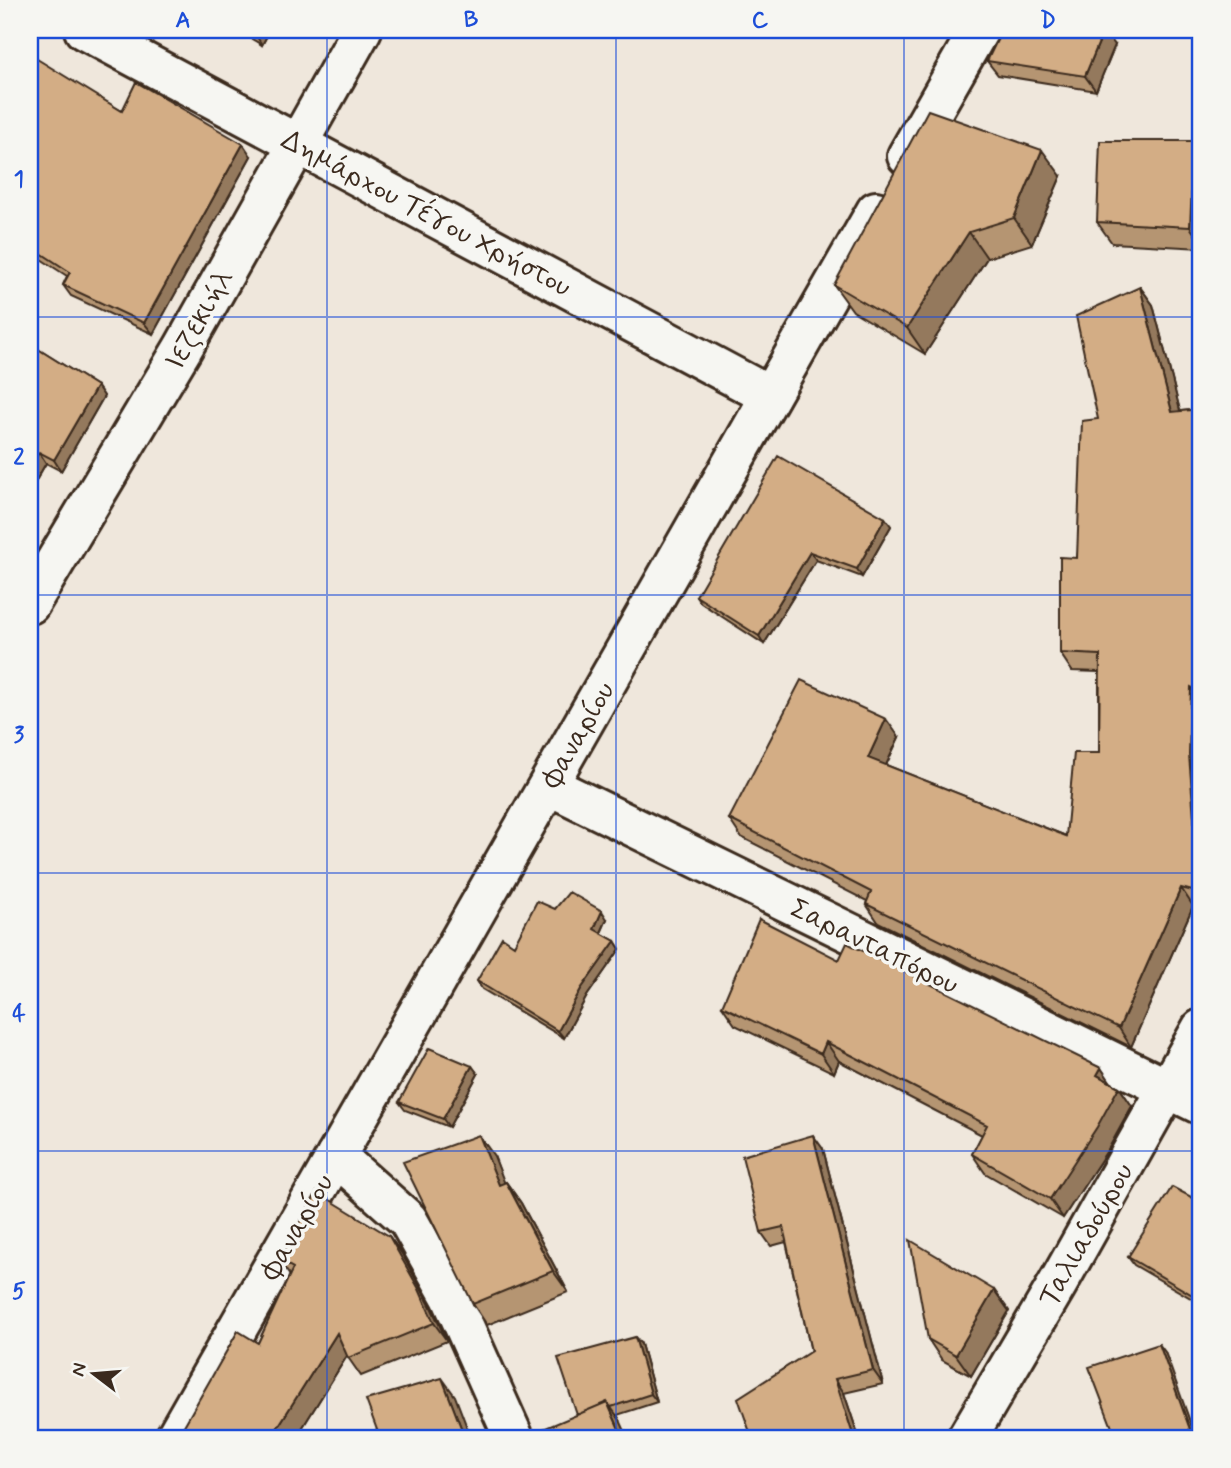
<svg xmlns="http://www.w3.org/2000/svg" width="1231" height="1468" viewBox="0 0 1231 1468" font-family="Mynerve,sans-serif">
<style>
.lines{fill:none;stroke-linecap:round;stroke-linejoin:round}
.street-casing{stroke:#3b2a1e;stroke-width:44}
.secondary-casing{stroke:#3b2a1e;stroke-width:44}
.street{stroke:#f6f6f2;stroke-width:38}
.secondary{stroke:#f6f6f2;stroke-width:38}
.wall{fill:#b59572;stroke:#3b2a1e;stroke-width:2}
.shaded-wall{fill:#94795d;stroke:#3b2a1e;stroke-width:2}
.building{fill:#d3ad85;stroke:#3b2a1e;stroke-width:2}
.grid{fill:none;stroke:#1d4ed8;stroke-width:2;stroke-opacity:0.55}
.labels{text-anchor:middle;stroke-width:7;stroke-linejoin:round;paint-order:stroke}
.street-label{font-size:28px;fill:#3b2a1e;stroke:#f6f6f2}
.neatline{fill:none;stroke:#1d4ed8;stroke-width:2.5}
.grid-label{font-size:23px;text-anchor:middle;font-weight:bold;fill:#1d4ed8}
</style>
<rect width="100%" height="100%" fill="#efe7dc"/>
<filter id="ink" filterUnits="userSpaceOnUse"><feTurbulence type="fractalNoise" baseFrequency=".0143" numOctaves="2"/><feDisplacementMap in="SourceGraphic" scale="14" xChannelSelector="R" yChannelSelector="G"/><feConvolveMatrix kernelMatrix="1 2 1 2 8 2 1 2 1" color-interpolation-filters="sRGB"/></filter>
<g filter="url(#ink)">
<g class="lines">
<defs>
<path id="street" d="M84,30L770,396
M30,604L183,348L362,30
M336,1156L408,1220L451,1297L514,1438
M967,1438L1057,1285L1201,1029"/>
<path id="secondary" d="M907,156L979,30
M548,785L1201,1105
M175,1438L876,211"/>
</defs>
<use href="#street" class="street-casing"/>
<use href="#secondary" class="secondary-casing"/>
<use href="#street" class="street"/>
<use href="#secondary" class="secondary"/>
</g>
<path class="wall" d="M237,30H270L262,45Z
M1115,45L1096,91L998,75L987,61Z
M30,60L122,111L251,156L153,334L71,296L63,285L67,276L30,252Z
M1194,141L1201,151V248L1112,243L1097,222Z
M1061,176L1032,244L987,258L925,354L853,311L834,285Z
M1140,287L1153,305L1180,411L1201,409V908L1193,906L1131,1047L878,922L866,904L867,901L741,837L729,819L899,737L886,765L1066,836L1099,753V672L1072,671L1060,653L1077,558L1098,419Z
M30,344L97,386L104,396L61,471L46,463L30,491Z
M885,518L891,526L862,577L816,560L764,644L701,603L696,596Z
M555,909L607,919L601,933L615,941L620,949L587,996L564,1038L482,989L477,981Z
M839,960L1101,1068L1111,1083L1119,1087L1132,1106L1110,1146L1063,1218L985,1173L972,1154L982,1135L839,1061L834,1073L735,1025L722,1006Z
M472,1066L478,1074L449,1127L405,1110L399,1102Z
M823,1149L883,1384L844,1393L859,1438H752L811,1351L786,1242L771,1246L761,1232Z
M494,1156L504,1183L506,1182L521,1203L568,1292L487,1325L473,1304Z
M1201,1202V1304L1134,1265L1128,1257Z
M389,1236L402,1254L431,1307L447,1341L361,1376L347,1356L296,1438H173L181,1431L258,1343L290,1276L279,1260Z
M994,1290L1009,1311L971,1376L942,1360L928,1339Z
M641,1344L657,1402L617,1415L620,1420L577,1415Z"/>
<path class="shaded-wall" d="M260,30H270L262,45L257,37Z
M1104,30L1115,45L1096,91L1085,76Z
M1194,141L1201,151V243L1190,227Z
M243,144L251,156L153,334L144,323Z
M1042,150L1061,176L1032,244L1014,218Z
M969,232L987,258L925,354L907,328Z
M1140,287L1153,305L1185,430L1172,412Z
M97,386L104,396L61,471L54,460Z
M39,452L46,463L30,491V468Z
M885,518L891,526L862,577L857,569Z
M810,552L816,560L764,644L759,636Z
M1191,687L1201,702V895L1200,893L1189,755Z
M886,719L899,737L881,776L868,758Z
M1181,888L1193,906L1131,1047L1119,1028Z
M602,911L607,919L599,937L594,929Z
M615,941L620,949L587,996L564,1038L558,1031L581,989Z
M826,1042L839,1061L834,1073L821,1054Z
M472,1066L478,1074L449,1127L443,1119Z
M1101,1068L1114,1087L1097,1075Z
M1119,1087L1132,1106L1110,1146L1063,1218L1050,1199Z
M479,1135L494,1156L514,1207L499,1185Z
M813,1135L823,1149L883,1384L873,1370Z
M506,1182L521,1203L568,1292L553,1271Z
M389,1236L402,1254L431,1307L447,1341L434,1323Z
M994,1290L1009,1311L971,1376L956,1355Z
M337,1333L350,1351L296,1438H271Z
M635,1337L641,1344L657,1402L651,1394Z
M1159,1344L1165,1352L1196,1438H1195L1192,1435Z
M442,1378L455,1396L471,1438H465Z
M835,1379L844,1393L859,1438H854Z
M607,1402L620,1420L628,1438H623Z"/>
<path class="building" d="M245,30H260L257,37Z
M1002,30H1104L1085,76L987,61Z
M37,59L122,111L136,82L243,144L144,323L63,285L70,272L30,246V60L35,63Z
M928,110L1042,150L1014,218L969,232L907,328L834,285Z
M1100,141H1194L1190,227L1097,222Z
M1140,287L1172,412L1201,409V692L1191,687L1189,755L1200,893L1181,888L1119,1028L866,904L871,892L729,819L801,680L886,719L868,758L1066,836L1074,753H1099L1100,655L1060,653V557L1077,558L1082,421L1098,419L1076,316Z
M30,344L97,386L54,460L39,452L30,468Z
M778,456L885,518L857,569L810,552L759,636L696,596Z
M569,892L602,911L594,929L615,941L581,989L558,1031L477,981L502,937L514,945L537,901L555,909Z
M759,919L839,960L847,943L1101,1068L1097,1075L1119,1087L1097,1127L1050,1199L972,1154L987,1125L826,1042L821,1054L722,1006Z
M429,1048L472,1066L443,1119L399,1102Z
M479,1135L499,1185L506,1182L553,1271L473,1304L403,1162Z
M813,1135L873,1370L835,1379L854,1438H752L738,1398L811,1351L783,1227L761,1232L742,1156Z
M1172,1187L1201,1202V1300L1128,1257Z
M317,1192L389,1236L419,1289L434,1323L348,1358L337,1333L271,1438H173L181,1431L238,1331L258,1343L293,1268L279,1260Z
M910,1240L994,1290L956,1355L928,1339Z
M635,1337L651,1394L611,1407L607,1402L577,1415L558,1358Z
M1159,1344L1192,1435L1183,1438H1116L1089,1367Z
M442,1378L465,1438H380L366,1400Z
M607,1402L623,1438H522Z"/>
</g>
<path class="grid" d="M327,30V1438M616,30V1438M904,30V1438M30,317H1201M30,595H1201M30,873H1201M30,1151H1201"/>
<g class="labels">
<g class="street-label">
<text transform="translate(427 212) rotate(28)" y="10">Δημάρχου Τέγου Χρήστου</text>
<text transform="translate(198 319) rotate(-61)" y="10">Ιεζεκιήλ</text>
<text transform="translate(577 734) rotate(-60)" y="10">Φαναρίου</text>
<text transform="translate(875 945) rotate(26)" y="10">Σαρανταπόρου</text>
<text transform="translate(296 1226) rotate(-60)" y="10">Φαναρίου</text>
<text transform="translate(1085 1234) rotate(-60)" y="10">Ταλιαδούρου</text>
</g>
</g>
<rect width="1231" height="1468" fill="none" stroke="#f6f6f2" stroke-width="77"/>
<g transform="translate(94 1374) rotate(286)" stroke="#f6f6f2" stroke-width="5" paint-order="stroke">
<path d="M0-5L12 26L0 18L-12 26Z" fill="#3b2a1e"/>
<text y="-10" font-size="19" font-weight="bold" text-anchor="middle" fill="#3b2a1e">N</text>
</g>
<rect x="38" y="38" width="1154" height="1392" class="neatline"/>
<g class="grid-label">
<text x="183" y="27">A</text>
<text x="471" y="27">B</text>
<text x="760" y="27">C</text>
<text x="1048" y="27">D</text>
<text x="19" y="186">1</text>
<text x="19" y="464">2</text>
<text x="19" y="742">3</text>
<text x="19" y="1020">4</text>
<text x="19" y="1298">5</text>
</g>
</svg>
